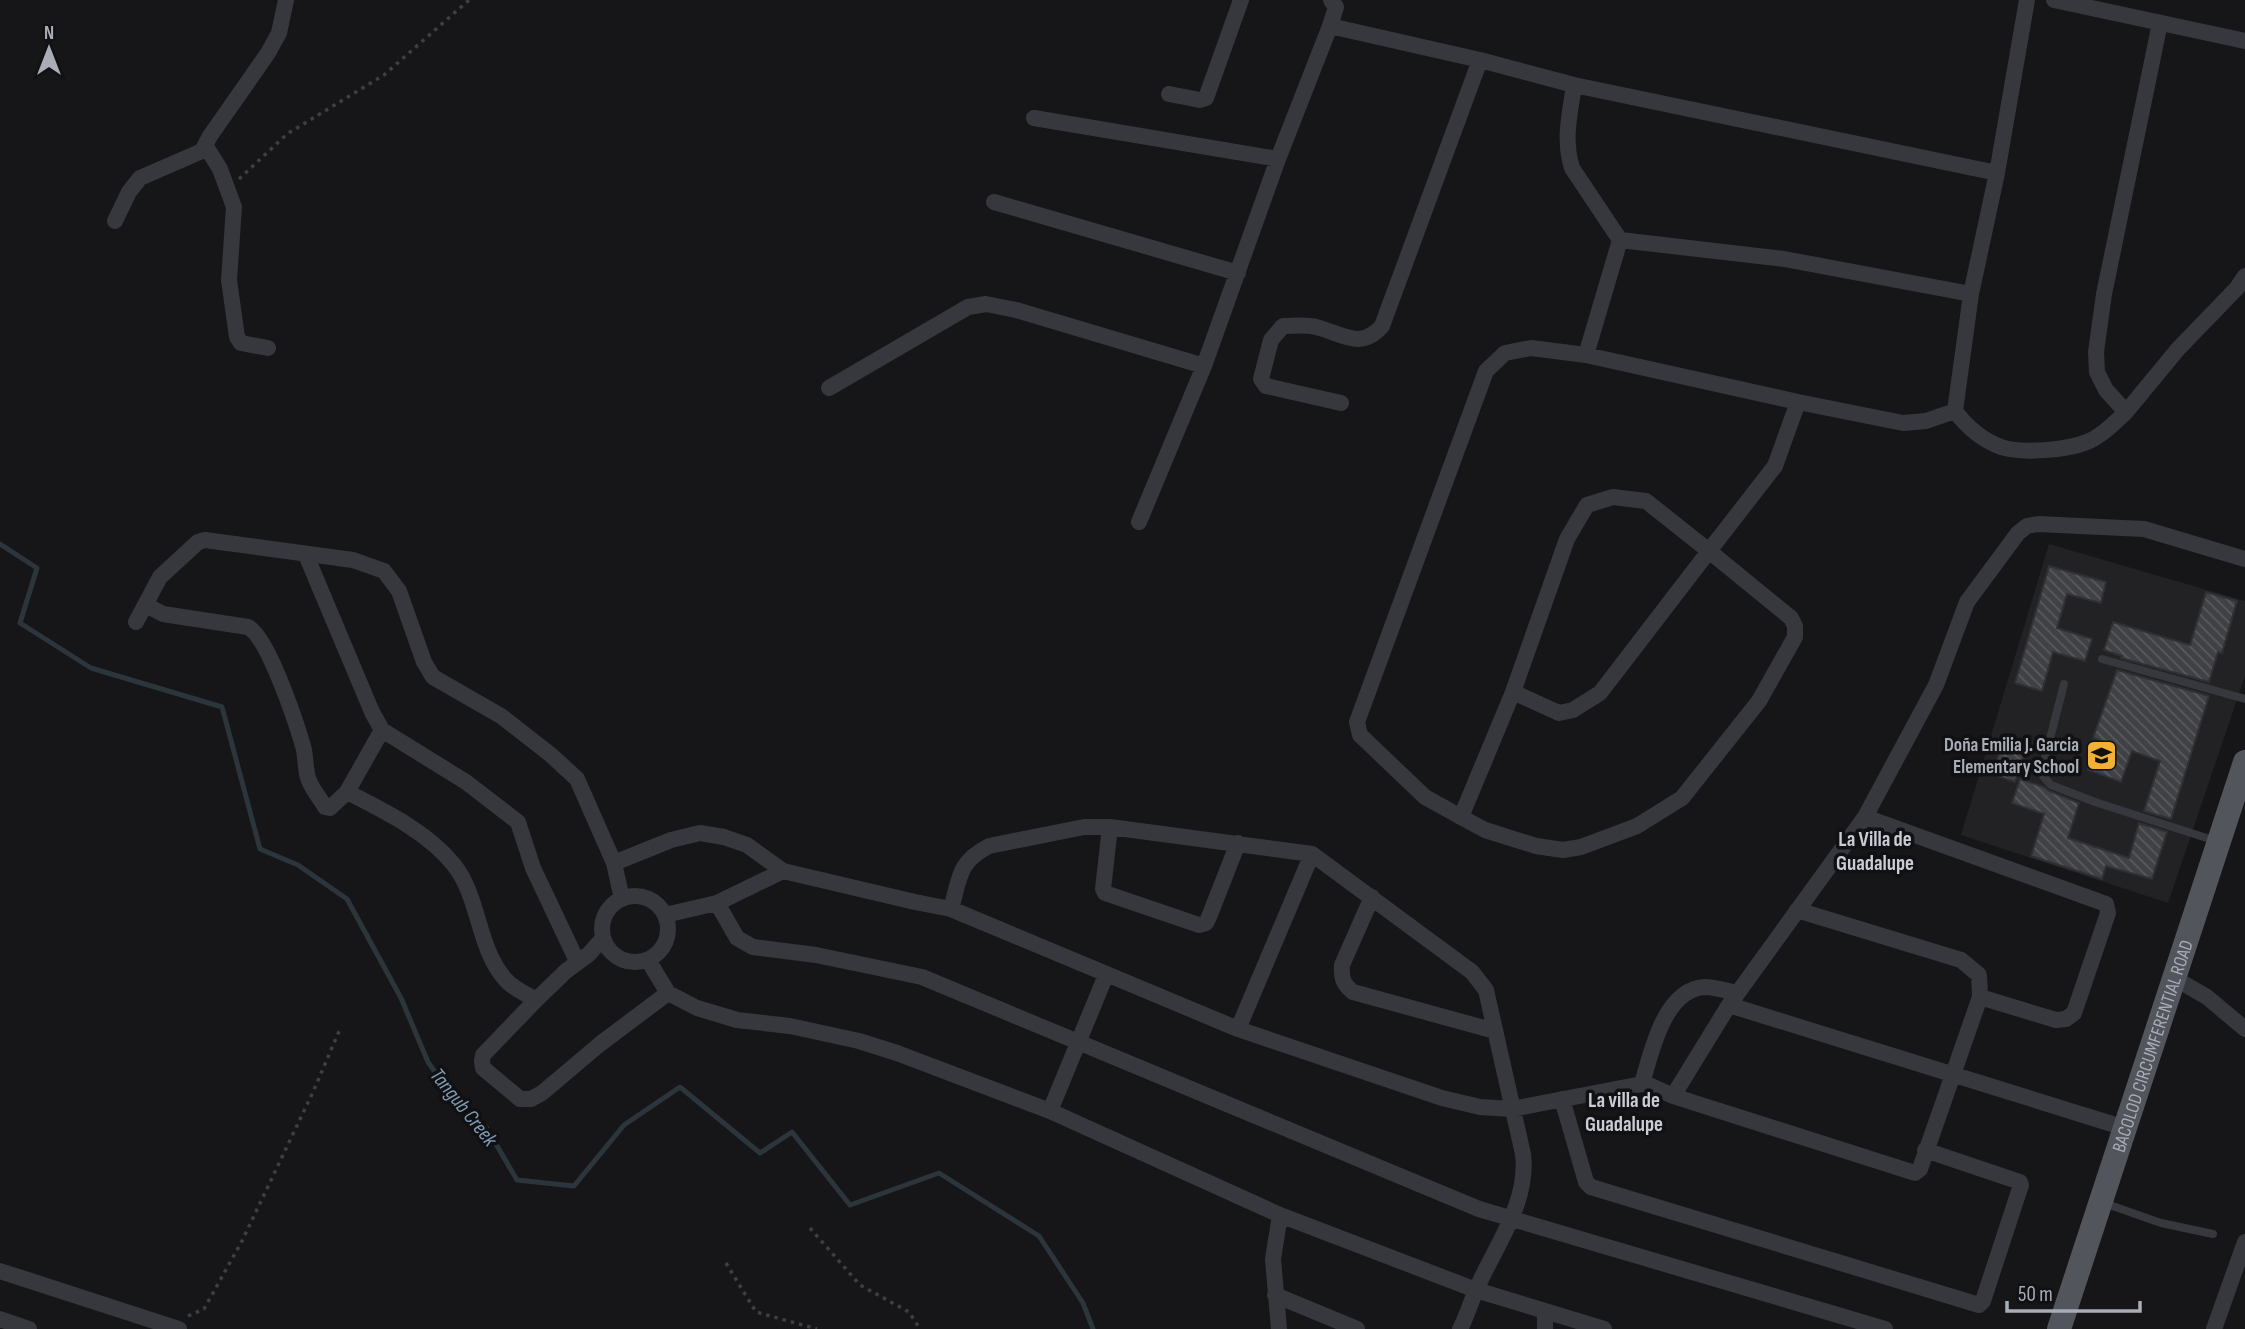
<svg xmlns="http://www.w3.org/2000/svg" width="2245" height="1329" viewBox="0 0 2245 1329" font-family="'Sofia Sans Condensed',sans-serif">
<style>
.built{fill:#222225}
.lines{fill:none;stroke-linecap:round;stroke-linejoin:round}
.stream{stroke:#2c353c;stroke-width:5}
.building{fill:url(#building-back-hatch);stroke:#303034;stroke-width:2}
.path{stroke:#3d3f44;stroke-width:3.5;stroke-dasharray:3.5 5;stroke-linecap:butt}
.lane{stroke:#37383d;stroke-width:8}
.street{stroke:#37383d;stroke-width:16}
.primary{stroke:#53555c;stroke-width:24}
.labels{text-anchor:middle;stroke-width:7;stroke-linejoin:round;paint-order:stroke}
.poi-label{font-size:19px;font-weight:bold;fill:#a8adb8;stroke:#111113;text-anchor:end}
.street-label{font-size:19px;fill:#a8adb8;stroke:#111113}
.neighbourhood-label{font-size:21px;font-weight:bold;fill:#c9ccd4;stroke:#111113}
.water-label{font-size:21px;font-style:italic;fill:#7f9bb3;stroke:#111113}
</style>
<defs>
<pattern id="building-back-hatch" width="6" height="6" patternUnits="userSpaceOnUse" patternTransform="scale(1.75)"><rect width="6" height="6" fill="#404145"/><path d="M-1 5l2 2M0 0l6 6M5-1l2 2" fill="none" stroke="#595a5e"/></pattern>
</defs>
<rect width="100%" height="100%" fill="#161618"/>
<path class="built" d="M2049,544L2245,601V676L2168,903L1961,835Z"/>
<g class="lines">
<path class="stream" d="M0,544L37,568L20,623L91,668L222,707L260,849L298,865L347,899L401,998L428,1062L459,1107L486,1127L517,1180L574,1186L624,1125L680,1087L760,1153L792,1132L850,1205L939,1173L1039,1236L1083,1303L1093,1329"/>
</g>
<path class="building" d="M2049,566L2106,582L2101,603L2067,594L2057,628L2092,639L2085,661L2053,652L2042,691L2015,683Z
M2206,592L2237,601L2222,653L2218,652L2209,682L2121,658L2122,656L2104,650L2113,622L2190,645Z
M2117,670L2209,696L2171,819L2144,811L2160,761L2132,751L2121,782L2088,770L2099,740L2093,738Z
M2004,739L2027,747L2015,782L1992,774Z
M2020,779L2044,787L2049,791L2079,803L2068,838L2129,858L2139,823L2167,832L2152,879L2106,866L2102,879L2031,856L2044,814L2012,803Z"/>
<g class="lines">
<path class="path" d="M239,179L287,134L384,75L469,0
M810,1228L860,1285L909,1312L920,1329
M726,1263L756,1312L817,1329
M188,1316L204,1309L242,1241L313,1092L340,1029"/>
<path class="lane" d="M2102,659L2245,699
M2064,684L2043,766V776L2051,785L2095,802L2216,841
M2104,1203L2161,1223L2213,1234"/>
<path class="street" d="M2054,0L2245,41
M2160,23L2104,294L2096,352L2097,372L2106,390L2126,412L2178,349L2237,288L2245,276
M1330,26L1336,7L1331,0
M1574,85C1570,113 1563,140 1572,168L1620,240L1784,259L1971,294
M1169,94L1200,100L1206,98L1241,0
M1034,118L1278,159
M205,145L220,169L234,207L229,280L237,337L241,343L268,348
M1997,173L1971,294L1955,411C1967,427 1982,440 2001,447C2022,454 2067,450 2087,442C2102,436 2114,423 2126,412
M994,202L1238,273
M115,221L129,192L140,178L202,151L210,136L268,53L279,33L286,0
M1531,348L1586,355L1798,402L1775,466L1709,551L1646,501L1613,497L1587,505L1567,539L1513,692L1461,817L1425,797L1360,735L1357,722L1486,371L1505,353Z
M1586,355L1620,240
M829,388L968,307L986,304L1016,310L1204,366
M1798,402L1903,423L1926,421L1955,411
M1341,403L1266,386L1261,379L1271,340L1283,326C1293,326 1306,324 1316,327C1342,333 1360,351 1382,326L1480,60
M1139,522L1204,366L1278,159L1330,26L1480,60L1574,85L1997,173L2027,0
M306,555L372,712L382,730L466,782L518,822L533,868L577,961
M146,605L163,614L248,627C268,637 296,722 303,746C306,756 305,768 308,778C311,788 320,798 325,807L330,808L347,792C384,811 428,832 454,865C480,898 477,947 505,979C512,988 526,994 536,1000L566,971L589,954L603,938
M136,622L160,577L198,542L205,540L353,560L384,571L399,591L424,662L433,677L501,716L551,755L577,779L614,863L622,899
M347,792L382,730
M1461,817L1485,830L1536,846L1563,850L1581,847L1637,826L1682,798L1759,701L1795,637V626L1791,618L1709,551L1600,693L1573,710L1559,713L1513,692
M1110,827L1103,889L1105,893L1199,925L1206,923L1209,917L1238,843
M614,863L671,840L700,833L724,837L747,845L783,871L915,902L951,909L1238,1029L1442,1098L1480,1107L1512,1109L1642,1084L1649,1085L1673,1096L1729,1005
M602 929a33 33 0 1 1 66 0a33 33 0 1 1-66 0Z
M1372,897L1342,965C1341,978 1343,984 1353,992L1495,1031
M717,903L737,938L753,947L816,955L922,977L1479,1209L1885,1329
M951,909C960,877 958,862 989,846L1084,827H1110L1312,854L1472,972L1486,990L1523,1154C1529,1203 1495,1246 1477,1288C1471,1301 1467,1316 1460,1329
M1797,910L1961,960L1979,975L1980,997
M665,915L717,903L783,871
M648,960L668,993L697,1008L737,1020L790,1026L859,1041L897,1053L1050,1111L1280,1215L1476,1290L1604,1329
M2174,978L2207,997L2245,1029
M536,1000L483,1055L482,1061L483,1068L520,1099H531L542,1093L600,1044L668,993
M1238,1029L1312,854
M1642,1084C1651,1053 1664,989 1705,987C1715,987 1727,991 1737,993
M1673,1096L1915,1173L1920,1169L1980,997L2056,1020L2066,1019L2074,1013L2108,913L2106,904L1865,817
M1562,1099L1586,1182L1591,1187L1979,1305L1983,1301L2021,1185L2020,1182L1925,1150
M1050,1111L1106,975
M2125,1128L1729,1005L1865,817L1936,685L1967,602L2018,533L2027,526L2038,524L2144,529L2245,559
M0,1271L179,1329
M1275,1295L1357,1329
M0,1319L29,1329
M1279,1329L1273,1259L1280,1215
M1545,1329V1311
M2214,1329L2245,1242"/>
<path class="primary" id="s1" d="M2059,1329L2245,762"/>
</g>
<defs>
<symbol id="school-square" viewBox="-11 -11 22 22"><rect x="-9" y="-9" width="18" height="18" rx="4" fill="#f2b134" stroke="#111113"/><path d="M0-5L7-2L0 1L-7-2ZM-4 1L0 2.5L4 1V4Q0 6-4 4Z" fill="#111"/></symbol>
</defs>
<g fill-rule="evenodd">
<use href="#school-square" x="2084" y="738" width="35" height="35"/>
</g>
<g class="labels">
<g class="poi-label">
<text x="2079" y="751">Doña Emilia J. Garcia<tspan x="2079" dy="22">Elementary School</tspan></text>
</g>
<g class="street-label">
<text dy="7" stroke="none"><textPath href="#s1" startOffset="298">BACOLOD CIRCUMFERENTIAL ROAD</textPath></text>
</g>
<g class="neighbourhood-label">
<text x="1875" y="846">La Villa de<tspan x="1875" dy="24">Guadalupe</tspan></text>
<text x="1624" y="1107">La villa de<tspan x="1624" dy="24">Guadalupe</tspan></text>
</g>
<g class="water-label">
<text transform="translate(464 1107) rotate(51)" y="7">Tangub Creek</text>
</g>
</g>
<g transform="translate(49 49)" stroke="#111113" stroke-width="5" paint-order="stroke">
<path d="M0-5L12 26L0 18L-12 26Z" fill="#a8adb8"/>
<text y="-10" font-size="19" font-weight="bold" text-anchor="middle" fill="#a8adb8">N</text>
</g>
<path d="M2007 1301v10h133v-10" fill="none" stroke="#a8adb8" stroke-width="3.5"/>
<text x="2018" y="1301" font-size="21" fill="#a8adb8" stroke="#111113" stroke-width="5" paint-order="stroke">50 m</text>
</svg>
